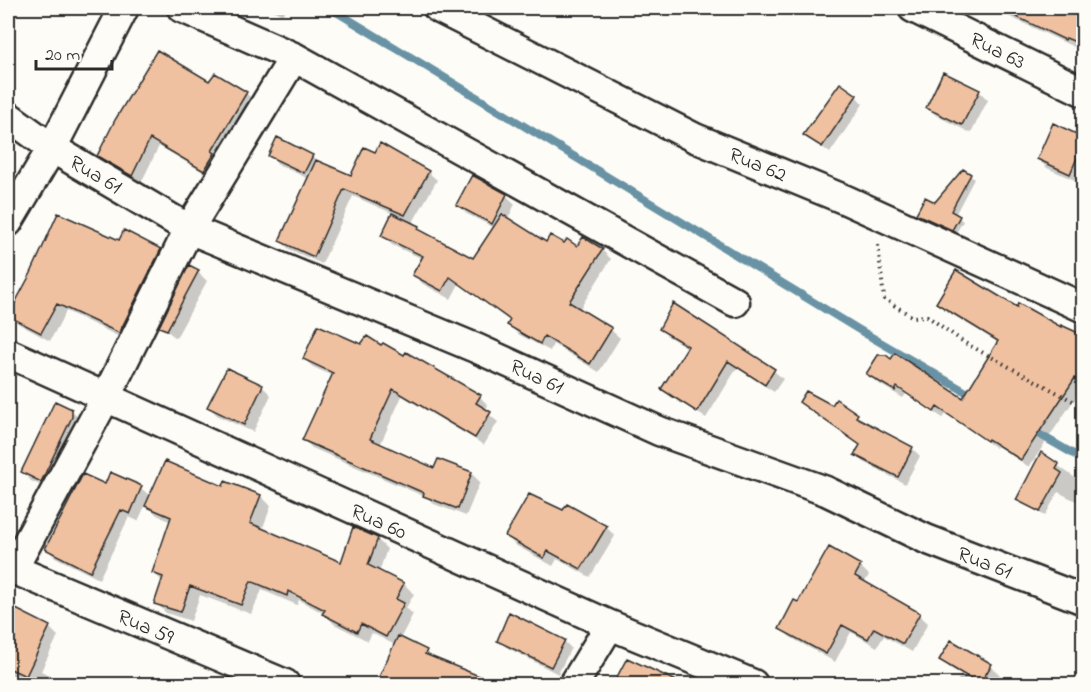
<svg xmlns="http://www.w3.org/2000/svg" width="1091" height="692" viewBox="0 0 1091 692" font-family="'Indie Flower',sans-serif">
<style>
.shadow{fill:#0003}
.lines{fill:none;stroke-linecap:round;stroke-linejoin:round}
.stream{stroke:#6993a4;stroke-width:8}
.building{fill:#f0c1a0;stroke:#2b2b2b;stroke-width:1.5}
.minor-casing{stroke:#2b2b2b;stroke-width:33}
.path{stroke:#2b2b2b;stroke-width:4;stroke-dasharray:1.5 4.5;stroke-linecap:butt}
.minor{stroke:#fdfcf7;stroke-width:28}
.labels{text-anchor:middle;stroke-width:4.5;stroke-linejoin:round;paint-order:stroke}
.street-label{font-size:21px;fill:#2b2b2b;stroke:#fdfcf7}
</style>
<rect width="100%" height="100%" fill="#fdfcf7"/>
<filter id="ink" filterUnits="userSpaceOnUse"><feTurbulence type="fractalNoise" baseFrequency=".0167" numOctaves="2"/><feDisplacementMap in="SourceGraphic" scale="12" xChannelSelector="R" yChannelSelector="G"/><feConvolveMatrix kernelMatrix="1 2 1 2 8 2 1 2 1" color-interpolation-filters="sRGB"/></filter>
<g filter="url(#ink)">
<path class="shadow" d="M269,8H287L282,15Z
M991,8H1084V49L1075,46L1074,47Z
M210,83L246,93L254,101L213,178L159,146L141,183L107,164L99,155Z
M979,91L988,100L971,133L937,116L928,108Z
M856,96L863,104L830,153L805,134Z
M1054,125L1084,139V172L1079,182L1047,168L1038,159Z
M270,156H312L319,163L351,177L428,172L437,180L412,224L424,234L474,260L495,228L467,214L458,205L506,195L515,204L508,219L546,244L602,250L611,259L579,310L611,330L620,338L599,372L553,344L550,351L518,334L509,325L511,322L459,284L451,299L423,284L414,275L423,259L392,245L383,236L394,214L353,196L322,264L289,249L281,241L309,179L279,165Z
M970,175L974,179L955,215L963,221L956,233L922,218L918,213L935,204Z
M120,242L160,250L169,259L128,341L66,311L50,341L19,324L10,315Z
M198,272L207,281L176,338L161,326Z
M938,303L1017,309L1084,337V385L1029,467L997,446L996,448L946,414L943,418L906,394L903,398L876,382L868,374L963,400L999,343L946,311Z
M674,305L774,371L783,379L774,392L737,368L706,418L671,397L663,389L688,348L669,337L660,328Z
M304,359L480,397L488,405L485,411L498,422L484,445L402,396L380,445L435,470L471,473L480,482L466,516L434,504L428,498L312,448L304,440L333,376L313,367Z
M8,384L12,388L8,396Z
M262,386L271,395L253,432L218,416L209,407Z
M836,401L865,423L912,448L920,456L905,484L864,462L856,455L861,446L809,410L801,402L832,407Z
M71,410L80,420L51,490L31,481L22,472Z
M1041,454L1084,484V505L1058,492L1045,516L1018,500Z
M106,486L141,488L151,497L223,488L261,496L271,506L262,530L342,564L377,539L387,549L379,572L404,584L414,594L406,608L413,614L400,639L426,651L434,659L479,677L486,684H385L379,679L395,645L372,633L368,641L334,624L325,614L299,600L297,605L262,590L251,614L200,595L191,621L166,613L156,603L163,582L154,573L171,522L157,515L146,504L138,521L129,517L99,579L55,557L47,549Z
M568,506L607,528L615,536L590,577L557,559L553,566L515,545L507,536L564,512Z
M860,566L869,575L864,583L919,615L928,623L912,652L884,636L877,647L851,632L835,662L790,637L781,628L798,604Z
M11,609L49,627L58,636L41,671L67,684H8V617Z
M499,640L564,641L571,648L558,674L506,647Z
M952,642L991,666L1000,675L996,681L1001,684H955L961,675L950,668L941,660Z
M661,675L669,684H624L618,679Z
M169,676L187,684H165Z"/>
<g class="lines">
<path class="stream" d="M330,8L861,331L973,396
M1030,429L1084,460"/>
</g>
<path class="building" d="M998,8H1083V45L1066,38L1065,40Z
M157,50L209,81L215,73L247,92L212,151L215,153L204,171L150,139L132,176L97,156L115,120Z
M943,72L980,90L962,125L926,108Z
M840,83L857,95L822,147L803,135Z
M1053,123L1083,137V144L1070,174L1037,159Z
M277,137L313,155L304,173L268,156Z
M380,143L429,171L405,215L344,189L314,257L279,241L316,160L351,175L364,147L375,152Z
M963,169L971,174L951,211L960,216L952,230L916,214L925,197L935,202Z
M472,175L507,194L492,224L456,205Z
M58,213L119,240L124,230L161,249L119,333L57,304L41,333L8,316L31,273Z
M392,213L419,226L418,229L473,258L502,214L546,242L550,235L564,243L567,239L577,246L583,237L603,249L569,302L612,328L590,364L544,336L540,344L507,325L510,320L450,277L442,291L412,275L423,256L381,236Z
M189,265L199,270L167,330L159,327Z
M956,270L1017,307L1018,303L1061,327V325L1083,335V382L1075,378L1021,460L988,439L987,441L937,407L934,412L897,387L895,391L866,374L878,355H886L891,359L895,353L963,398L998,341L936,303Z
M673,303L775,369L765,385L728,361L697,412L661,389L688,346L659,329Z
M318,325L361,344L367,336L381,345L383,343L404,355L406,352L481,395L476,403L491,412L475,438L393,389L370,439L434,468L438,459L472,472L458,509L423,496L424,493L302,440L333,373L303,359Z
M227,368L263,385L244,425L207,407Z
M806,391L832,405L836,399L858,414L856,417L913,447L898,477L854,455L860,445L799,402Z
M55,401L72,409V417L41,482L21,472Z
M1041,452L1059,464L1056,469L1062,473L1040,512L1016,500Z
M165,461L223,486L225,481L261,495L250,523L341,562L353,527L378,538L368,565L404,583L396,599L404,603L386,637L361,624L357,632L322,614L325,610L288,591L287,596L251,581L241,605L190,586L181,612L154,604L163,577L152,573L171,517L145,506Z
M110,472L142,486L130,514L121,510L90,572L45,549L83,474L105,484Z
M529,494L563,510L567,504L607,526L581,569L548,551L544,558L505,536Z
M829,547L861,565L855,576L920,613L903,644L874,628L868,639L842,625L826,654L779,629L794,600L798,602Z
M8,605L50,626L26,676L8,668Z
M509,612L565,640L551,667L497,641Z
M398,636L427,650L425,654L499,684H390L378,679Z
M951,640L992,664L980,684L939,660Z
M627,658L683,684H627L616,679Z"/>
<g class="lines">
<defs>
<path id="minor" d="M182,8L294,57L735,302
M438,8L695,138L846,200L1084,308
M913,8L1084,92
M8,116L52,148L189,229L478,349L659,431L826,491L926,539L1084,600
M8,222L52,148L124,8
M8,353L610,625L753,684
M8,567L285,684
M13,569L106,397L189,229L294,57
M574,684L610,625"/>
</defs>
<use href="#minor" class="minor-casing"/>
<path class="path" d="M878,245L884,299L913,317L927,316L965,343L1084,407"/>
<use href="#minor" class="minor"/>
</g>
</g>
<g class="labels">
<g class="street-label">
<text transform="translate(998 50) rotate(26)" y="7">Rua 63</text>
<text transform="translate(758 164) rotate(22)" y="7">Rua 62</text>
<text transform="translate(96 174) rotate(30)" y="7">Rua 61</text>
<text transform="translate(537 376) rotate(25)" y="7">Rua 61</text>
<text transform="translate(379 521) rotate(24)" y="7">Rua 60</text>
<text transform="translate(985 562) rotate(21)" y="7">Rua 61</text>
<text transform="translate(146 626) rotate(23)" y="7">Rua 59</text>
</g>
</g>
<rect width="1091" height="692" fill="none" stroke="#fdfcf7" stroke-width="30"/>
<rect x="15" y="15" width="1061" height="662" fill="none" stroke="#2b2b2b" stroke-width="2" filter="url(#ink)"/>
<path d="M36 60v9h76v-9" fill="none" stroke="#2b2b2b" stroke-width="3"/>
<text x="45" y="60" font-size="18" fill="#2b2b2b" stroke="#fdfcf7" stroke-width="4.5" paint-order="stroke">20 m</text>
</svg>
